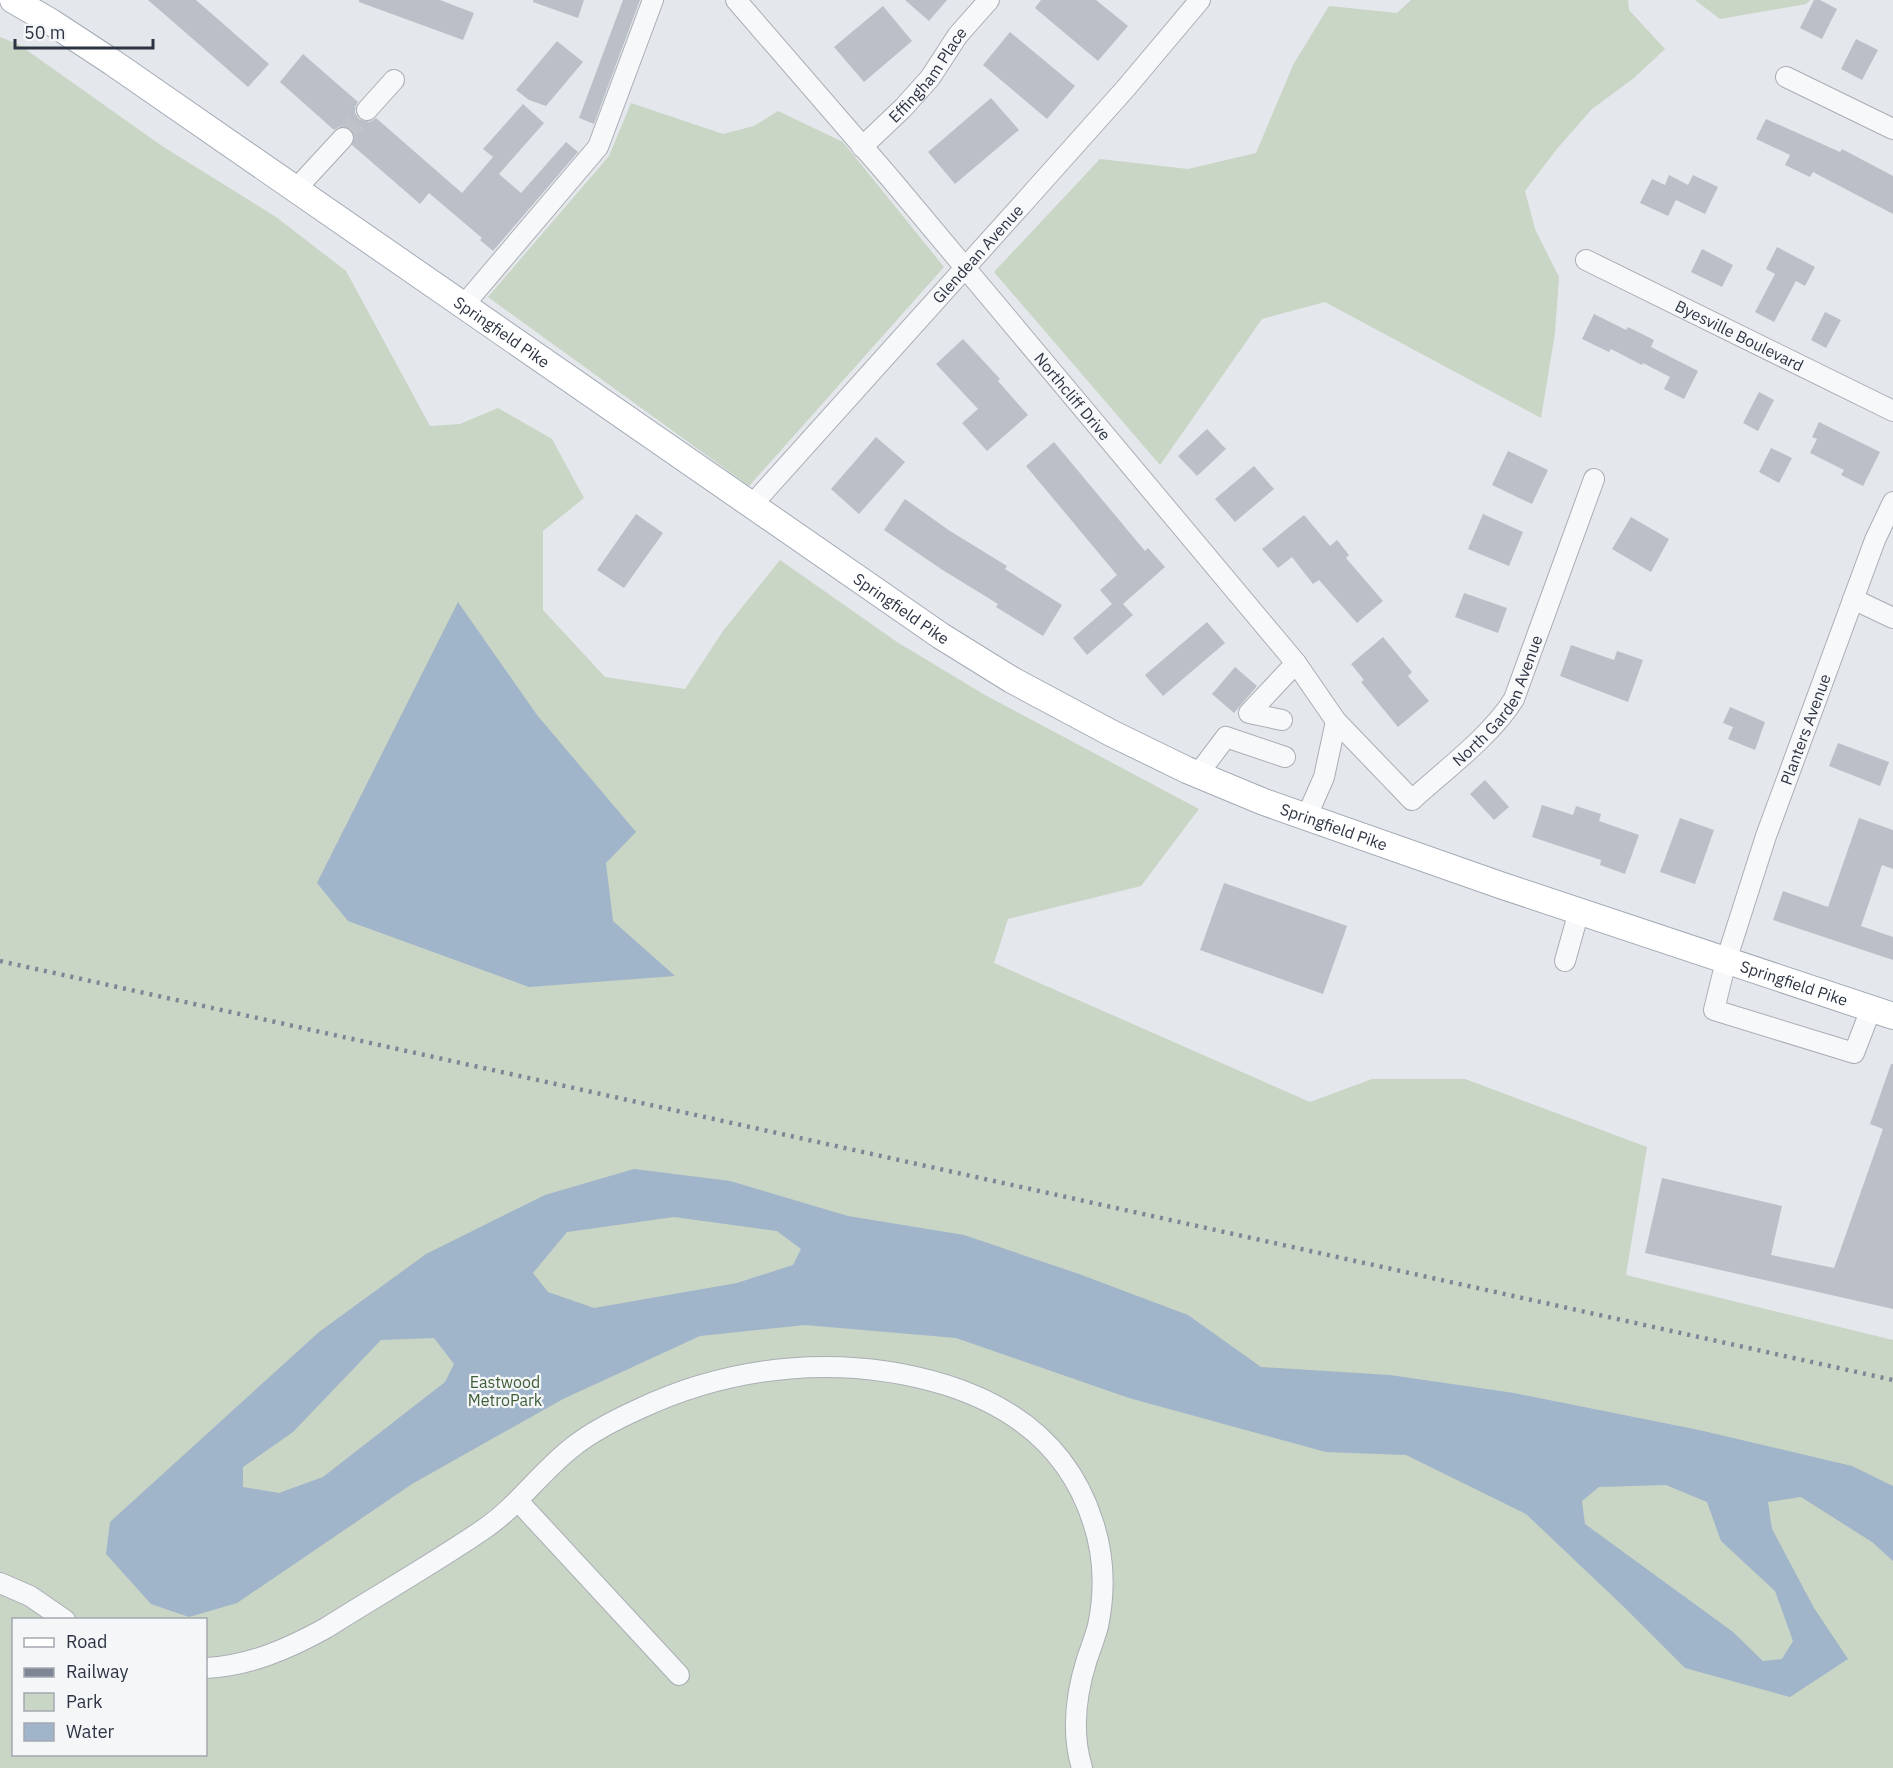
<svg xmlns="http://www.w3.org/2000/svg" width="1893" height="1768" viewBox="0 0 1893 1768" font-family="'IBM Plex Sans',sans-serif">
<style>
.green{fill:#c9d5c5;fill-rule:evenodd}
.water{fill:#a0b4ca;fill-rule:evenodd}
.building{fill:#bbc0c8}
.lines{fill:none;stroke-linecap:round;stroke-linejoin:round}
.minor-tunnel{stroke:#bfc3c9;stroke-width:20;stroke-dasharray:20 10;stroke-linecap:butt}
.minor-casing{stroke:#a9aeb5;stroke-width:22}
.major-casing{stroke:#a3abb7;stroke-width:28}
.minor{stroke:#f7f8fa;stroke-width:20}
.major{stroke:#fff;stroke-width:26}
.rail{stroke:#7e8695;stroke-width:4.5;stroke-dasharray:3 6;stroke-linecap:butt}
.labels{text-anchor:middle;stroke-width:4.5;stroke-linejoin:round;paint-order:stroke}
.street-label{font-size:16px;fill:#2c3443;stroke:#f4f6f8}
.park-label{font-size:16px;fill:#405f39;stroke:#f4f6f8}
</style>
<rect width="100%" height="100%" fill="#e4e7eb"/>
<path class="green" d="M1411,0H1628L1629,10L1665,49L1634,78L1592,109L1556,150L1525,191L1535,229L1559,277L1555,333L1541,418L1325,302L1262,319L1160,465L994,272L1100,159L1188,169L1256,153L1293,65L1329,6L1397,13Z
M1695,0H1810L1806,4L1720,19Z
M0,37L18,44L162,146L276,217L346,271L430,426L460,424L498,408L552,439L584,498L543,531V610L605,677L685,689L723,631L780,560L897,642L985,695L1199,809L1141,886L1008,919L994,963L1310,1102L1372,1079H1465L1647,1147L1626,1275L1893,1340V1768H0ZM14,1620H206V1754H14Z
M631,103L723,134L754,126L778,111L843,142L944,267L749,486L488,297L609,156Z"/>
<path class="water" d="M458,602L537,715L636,832L606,863L613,921L675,976L529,987L348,921L317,883Z
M634,1169L730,1181L848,1216L964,1235L1079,1274L1188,1315L1261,1367L1390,1375L1514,1393L1699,1430L1852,1466L1893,1486V1561L1872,1542L1801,1497L1768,1502L1772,1529L1814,1608L1848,1659L1790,1697L1685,1668L1623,1606L1526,1514L1406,1455L1326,1452L1129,1398L956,1338L805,1325L700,1336L563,1399L412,1484L237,1603L189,1617L151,1604L106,1554L110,1522L319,1332L426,1254L545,1195ZM674,1217L777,1231L801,1249L793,1265L737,1283L594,1308L548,1292L533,1273L567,1232ZM434,1338L454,1364L445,1382L323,1477L279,1493L243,1487V1467L293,1432L381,1340ZM1666,1485L1707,1502L1721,1541L1775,1591L1793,1641L1782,1659L1763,1661L1733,1632L1585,1524L1582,1501L1599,1487Z"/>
<path class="building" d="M148,0H196L269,64L248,87Z
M359,0H440L474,13L463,40L359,2Z
M533,0H584L578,18L533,2Z
M623,0H640L594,124L579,118Z
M905,0H947L929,21Z
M1041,0H1096L1128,26L1098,61L1035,8Z
M1814,0H1820L1837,9L1822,39L1800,28Z
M883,6L912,41L864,82L834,47Z
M1010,32L1075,86L1047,119L983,65Z
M1856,39L1878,50L1862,80L1841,69Z
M557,41L583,62L546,106L529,100L516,90Z
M303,54L358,102L355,107V113L359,119L370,122L376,118L462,193L493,157L483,149L523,104L544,123L499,174L521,193L566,142L578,152L493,251L480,240L482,238L429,193L420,204L352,145L355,135L351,129L340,126L334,130L280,82Z
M991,98L1019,130L955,184L928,152Z
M1766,119L1840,152L1842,149L1893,176V214L1813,172L1810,177L1785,165L1790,155L1756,139Z
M1669,175L1688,185L1693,175L1718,187L1705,214L1676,200L1668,216L1640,203L1652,179L1665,185Z
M1777,247L1815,267L1805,286L1796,281L1774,322L1755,312L1775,274L1766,269Z
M1702,249L1733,265L1722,287L1691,272Z
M1825,312L1841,320L1826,348L1811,340Z
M1594,314L1626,330L1628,327L1654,340L1651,347L1698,371L1684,399L1664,389L1670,377L1643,363L1642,365L1611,349L1609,352L1582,339Z
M963,339L1000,379L998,381L1028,415L987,451L962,423L978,409L936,364Z
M1759,392L1774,400L1758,431L1743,423Z
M1819,422L1880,452L1863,486L1841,475L1844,470L1810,453L1817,439L1812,437Z
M1207,429L1226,449L1197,476L1178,456Z
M876,437L905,462L859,514L831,489Z
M1054,442L1145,551L1148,548L1165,567L1123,604L1133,615L1087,655L1073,638L1112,604L1100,590L1117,575L1026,466Z
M1771,448L1792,458L1779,483L1759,472Z
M1508,451L1548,470L1532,504L1492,485Z
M1254,466L1274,489L1235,522L1215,499Z
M905,499L950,531L1007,566L1005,569L1062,605L1043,636L996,607L998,604L941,569L884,530Z
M636,514L663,533L624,588L597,570Z
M1483,514L1523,532L1509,566L1468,549Z
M1304,515L1330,546L1337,540L1349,555L1346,558L1383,601L1357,623L1319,580L1313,584L1292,557L1278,568L1262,549Z
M1631,517L1669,539L1651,572L1612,549Z
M1464,593L1507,608L1498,633L1455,617Z
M1207,622L1225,643L1163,696L1145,675Z
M1383,637L1412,672L1408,676L1429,701L1398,727L1361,682L1364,680L1351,664Z
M1571,645L1614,660L1617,651L1643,660L1628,702L1560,676Z
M1235,667L1257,686L1234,713L1212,694Z
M1730,707L1765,722L1755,750L1728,739L1733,727L1723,723Z
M1838,743L1889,762L1880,786L1829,766Z
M1485,780L1509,807L1494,820L1470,794Z
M1542,805L1573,815L1576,806L1601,814L1599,821L1639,835L1625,874L1600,865L1601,860L1532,837Z
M1680,818L1714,830L1695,884L1660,872Z
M1859,818L1893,830V869L1882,865L1861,926L1893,937V960L1773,920L1783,891L1828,907Z
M1224,883L1347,926L1323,994L1200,950Z
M1891,1064H1893V1309L1645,1253L1662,1178L1782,1206L1771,1255L1834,1268L1883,1129L1870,1124Z"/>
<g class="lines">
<path class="minor-tunnel" d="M343,138L367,110"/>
<defs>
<g id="minor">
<path id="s1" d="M736,0L890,178L1296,663L1336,721L1412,800C1445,770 1492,735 1514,699L1594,479"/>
<path d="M1786,77L1893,129"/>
<path d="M367,110L394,80"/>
<path id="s2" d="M862,147L903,108L930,78L958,35L989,0"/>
<path d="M295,190L343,138"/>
<path id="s3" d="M1586,260L1893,411"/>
<path d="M463,306L598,147L653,0"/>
<path id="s4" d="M751,506L1026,200L1126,88L1200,0"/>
<path d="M1853,599L1893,618"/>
<path d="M1282,720L1249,713L1296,663"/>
<path d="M1198,774L1226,737L1285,757"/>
<path d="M1306,818L1324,777L1336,721"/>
<path d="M1565,961L1579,911"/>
<path id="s5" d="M1871,1009L1854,1053L1714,1010L1726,961L1766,836L1875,540L1893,502"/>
<path d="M518,1501L679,1675"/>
<path d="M0,1583L30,1596L65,1620"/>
<path d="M206,1668C249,1666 288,1649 326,1628C378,1595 433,1564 484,1529C518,1506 541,1471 574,1446C593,1431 617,1419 639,1409C735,1364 844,1354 946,1385C1016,1407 1070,1450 1093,1522C1104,1555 1105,1592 1098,1626C1095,1637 1091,1648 1087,1659C1076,1694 1071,1732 1082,1768"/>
</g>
<g id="major">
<path id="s6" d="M13,0L51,22L112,62L941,636L1012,680L1111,733L1187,770L1264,802L1500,885L1893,1016"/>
</g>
</defs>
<use href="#minor" class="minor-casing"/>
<use href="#major" class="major-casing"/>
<use href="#minor" class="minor"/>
<use href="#major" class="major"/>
<path class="rail" d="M0,961L1893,1380"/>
</g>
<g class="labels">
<g class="street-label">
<text dy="6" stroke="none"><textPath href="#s2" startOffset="98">Effingham Place</textPath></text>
<text dy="6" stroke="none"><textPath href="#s4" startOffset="339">Glendean Avenue</textPath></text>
<text dy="6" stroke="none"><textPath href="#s6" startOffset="591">Springfield Pike</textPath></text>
<text dy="6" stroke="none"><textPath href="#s3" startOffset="171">Byesville Boulevard</textPath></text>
<text dy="6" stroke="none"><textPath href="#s1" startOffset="520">Northcliff Drive</textPath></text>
<text dy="6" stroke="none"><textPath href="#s6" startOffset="1077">Springfield Pike</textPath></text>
<text dy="6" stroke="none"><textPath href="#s1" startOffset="1182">North Garden Avenue</textPath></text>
<text dy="6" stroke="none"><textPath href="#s5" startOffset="489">Planters Avenue</textPath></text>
<text dy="6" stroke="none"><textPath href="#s6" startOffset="1563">Springfield Pike</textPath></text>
<text dy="6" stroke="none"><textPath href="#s6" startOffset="2049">Springfield Pike</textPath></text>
</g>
<g class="park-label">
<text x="505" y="1388">Eastwood<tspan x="505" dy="18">MetroPark</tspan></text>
</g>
</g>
<rect x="12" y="1618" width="195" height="138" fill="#f4f6f8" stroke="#a4a8b0" stroke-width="1.5"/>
<rect x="24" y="1638" width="30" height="9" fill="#ffffff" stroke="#a4a8b0" stroke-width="1.5"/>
<text x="66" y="1648" font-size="18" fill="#2c3443">Road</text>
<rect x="24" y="1668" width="30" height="9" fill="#7e8695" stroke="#a4a8b0" stroke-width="1.5"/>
<text x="66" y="1678" font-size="18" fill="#2c3443">Railway</text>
<rect x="24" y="1693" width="30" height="18" fill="#c9d5c5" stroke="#a4a8b0" stroke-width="1.5"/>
<text x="66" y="1708" font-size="18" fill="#2c3443">Park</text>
<rect x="24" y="1723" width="30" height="18" fill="#a0b4ca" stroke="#a4a8b0" stroke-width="1.5"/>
<text x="66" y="1738" font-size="18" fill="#2c3443">Water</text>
<path d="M15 39v9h138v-9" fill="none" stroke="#2c3443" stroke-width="3"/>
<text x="24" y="39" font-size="18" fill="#2c3443" stroke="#f4f6f8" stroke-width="4.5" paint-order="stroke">50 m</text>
</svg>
